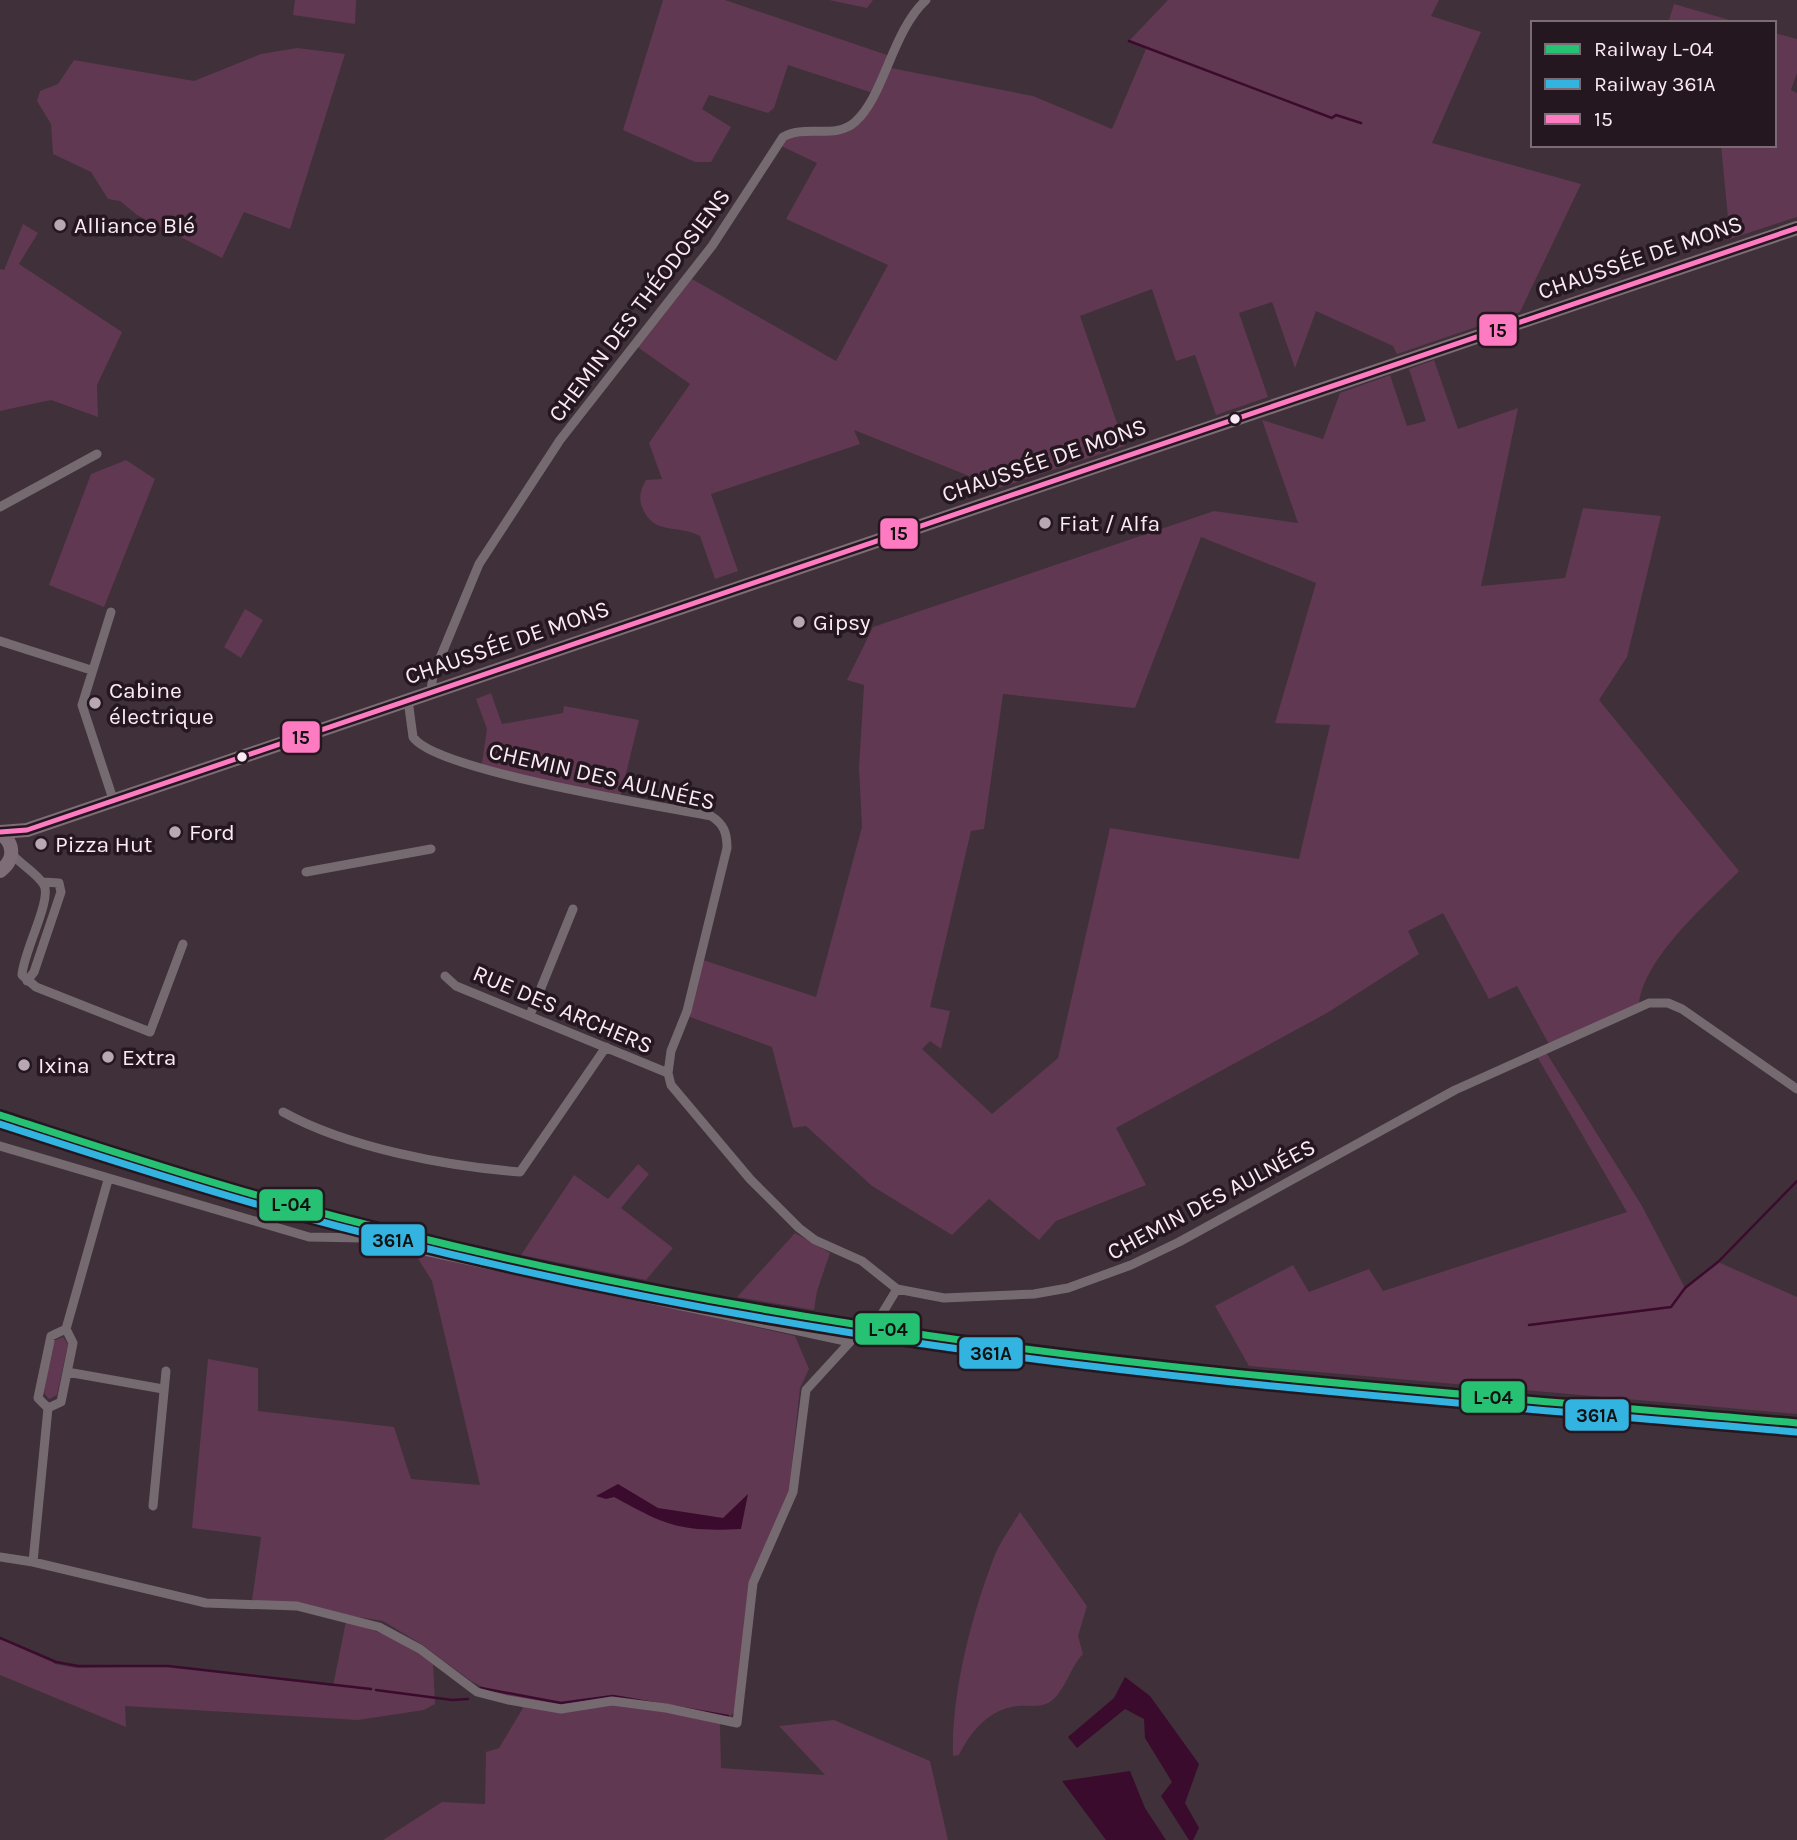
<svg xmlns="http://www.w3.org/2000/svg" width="1797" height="1840" viewBox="0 0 1797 1840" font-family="Karla,sans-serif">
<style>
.green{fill:#603851;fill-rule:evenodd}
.water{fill:#3b0b2e}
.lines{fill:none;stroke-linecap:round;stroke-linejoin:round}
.stream{stroke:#3b0b2e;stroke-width:2.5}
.street{stroke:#766a71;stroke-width:9}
.primary{stroke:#7e6c77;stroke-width:14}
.bus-1-casing{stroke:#24171f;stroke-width:10}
.bus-1{stroke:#fe7ac1;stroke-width:5}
.rail-1-casing{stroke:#24171f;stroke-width:12}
.rail-2-casing{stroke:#24171f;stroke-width:12}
.rail-1{stroke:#26c172;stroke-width:7}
.rail-2{stroke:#33b3df;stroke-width:7}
.poi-dot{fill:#b9a8b3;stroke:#24171f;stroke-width:2.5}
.bus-dot{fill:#fbe9f4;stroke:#24171f;stroke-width:2.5}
.labels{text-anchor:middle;stroke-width:7;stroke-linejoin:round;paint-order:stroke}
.poi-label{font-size:23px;fill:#fbe9f4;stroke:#24171f;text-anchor:start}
.street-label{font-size:23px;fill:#fbe9f4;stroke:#24171f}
.line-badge{stroke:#24171f;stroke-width:2.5}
.pale-badge-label{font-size:19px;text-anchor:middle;font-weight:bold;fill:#111}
</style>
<rect width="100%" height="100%" fill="#3f303a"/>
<path class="green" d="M295,0H356L355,24L293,15Z
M663,0H725L890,56L886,67L1033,96L1112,129L1146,49L1129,41L1168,0H1439L1431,16L1481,32L1432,143L1581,184L1520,312L1397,354L1393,346L1316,311L1295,368L1272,302L1239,313L1268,397L1216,415L1195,355L1176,361L1152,289L1080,316L1125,446L999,488L854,430L860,444L711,494L738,571L715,579L700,536C678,524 653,536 642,507C638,496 641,489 646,480L662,479L649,443L690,384L636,346L692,279L836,361L888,265L786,219L817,163L777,144L783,137L853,124L873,93L788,65L774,108L768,113L709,95L702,109L731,127L711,162H695L623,130Z
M829,0H873L867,8Z
M1674,4L1740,23H1668Z
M1774,33L1797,39V73L1791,90L1797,93V217L1730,239L1721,145H1774Z
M297,48L345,54L290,229L244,212L222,258L137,215L120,201L108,199L91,172L53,154L51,124L37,101L40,91L58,84L74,60L194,81L261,54Z
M23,224L38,233L19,264L122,332L97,385L98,417L51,400L0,411V269L4,270Z
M1434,360L1458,429L1518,408L1481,586L1565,578L1583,508L1661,516L1627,657L1599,700L1739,871C1707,904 1643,958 1639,1005L1550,1046L1517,986L1489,999L1443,913L1408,931L1419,954L1327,1013L1116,1128L1146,1185L1056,1221L1039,1240L989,1199L952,1235L872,1186L806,1126L793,1128L772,1047L690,1017L703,960L816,997L862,827L859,768L864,685L847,680L873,627L1214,511L1298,523L1262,420L1323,439L1340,393L1390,375L1407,426L1426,421L1409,369ZM1201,537L1316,583L1275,723L1330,725L1299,859L1110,828L1058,1058L992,1114L922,1049L930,1041L941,1049L950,1011L930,1007L971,831L984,829L1003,694L1135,708Z
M126,460L155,479L104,607L49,585L91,474Z
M245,609L263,620L241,658L224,647Z
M491,693L502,724L563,713L564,706L639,720L620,798L481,769L487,729L476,699Z
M1544,1049L1642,1206L1685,1288L1718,1262L1797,1297V1414L1249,1366L1215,1306L1293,1265L1309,1292L1369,1269L1383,1291L1627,1212L1535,1053Z
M638,1164L649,1174L621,1208L673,1248L646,1280L521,1255L574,1175L608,1199Z
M795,1233L830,1253L817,1291L814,1310L737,1297Z
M412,1249L795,1336L809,1369L800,1388L789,1492L750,1583L735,1712L720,1724L721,1768L825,1775L779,1726L834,1720L930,1761L948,1840H383L442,1802L485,1804L486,1752L499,1748L523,1708L471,1681L421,1644L383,1621L252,1600L261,1537L192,1528L208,1359L258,1368V1411L394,1427L411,1479L480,1485L432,1281Z
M63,1337L68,1344L57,1395L49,1399L44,1393L53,1341Z
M1020,1512L1087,1606L1078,1636L1083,1654C1070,1667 1065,1692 1050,1702C1040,1708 1029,1705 1018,1706C989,1709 971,1731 959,1755L953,1756C951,1695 971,1617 993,1560C999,1543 1011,1527 1020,1512Z
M346,1621L395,1638L433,1663L435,1704L424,1710L358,1720L125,1706L126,1727L0,1675V1639L48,1658L55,1664L77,1668L168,1666L333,1686Z"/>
<path class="water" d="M618,1484L658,1508L723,1518L748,1494L741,1529C680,1532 667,1526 614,1497L606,1499L596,1496Z
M1125,1677L1150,1696L1199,1764L1185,1803L1199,1828L1193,1840H1189L1161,1796L1172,1782L1145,1738L1144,1719L1125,1709L1077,1748L1068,1737L1114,1698Z
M1130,1771L1145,1808L1166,1840H1106L1062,1781Z"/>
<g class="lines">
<path class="stream" d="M1129,41L1332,118L1336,115L1361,123
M1529,1325L1671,1307L1685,1288L1718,1262L1797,1181
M0,1638L56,1662L78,1666H168L371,1689
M481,1688L561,1703L613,1696L728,1716
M376,1690L452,1700L468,1699"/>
<path class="street" d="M0,507L97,454
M111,612L82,705L113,799
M0,641L91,670
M431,691L433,675L479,564L560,440L712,246L783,137C805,124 835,140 855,122C884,97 892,31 926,0
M408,700L413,737C435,771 661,806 711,816C724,824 727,833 727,848L687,1011L671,1051L668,1073L671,1085L750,1179L799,1228L815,1240L862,1261L897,1289L944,1298L1034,1294L1068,1288L1131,1265L1179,1242L1455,1090L1649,1003H1668L1682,1009L1797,1089
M12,854C20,864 38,874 44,885C52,900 23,953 22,975L36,987L150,1032L183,944
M306,872L431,849
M445,976L456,986L668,1073
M27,981L34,972L61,892L59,883L43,882
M530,1015L573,909
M283,1112C348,1148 446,1166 520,1172L606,1047
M0,1146L309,1237L363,1238L850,1342L806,1390L793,1492L753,1583L737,1723L666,1708L612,1701L561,1709L508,1700L477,1692L420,1649L379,1627L297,1606L206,1603L33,1562L0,1557
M880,1317L897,1289
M67,1372L163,1389
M48,1408L61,1402L73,1343L66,1329L108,1180
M48,1408L38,1398L51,1336L66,1329
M153,1506L166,1371
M33,1562L48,1408"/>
<path class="primary" d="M0,832L27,830L1797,228
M0,833C15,844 15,860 0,871"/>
<defs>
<path id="bus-1" d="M0,832L27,830L1797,228"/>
</defs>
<use href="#bus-1" class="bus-1-casing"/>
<use href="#bus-1" class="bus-1"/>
<defs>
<path id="rail-1" d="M0,1115C93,1145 186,1176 281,1202C467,1253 656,1293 847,1323C1161,1374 1480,1395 1797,1423"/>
<path id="rail-2" d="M0,1124C93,1154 186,1185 281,1211C467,1262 656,1302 846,1332C1161,1383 1479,1404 1796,1432"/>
</defs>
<use href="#rail-1" class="rail-1-casing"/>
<use href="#rail-2" class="rail-2-casing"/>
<use href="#rail-1" class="rail-1"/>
<use href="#rail-2" class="rail-2"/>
</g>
<g class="poi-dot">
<circle cx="60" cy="225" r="7"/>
<circle cx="1045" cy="523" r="7"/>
<circle cx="799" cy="622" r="7"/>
<circle cx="95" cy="703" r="7"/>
<circle cx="175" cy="832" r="7"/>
<circle cx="41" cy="844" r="7"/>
<circle cx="108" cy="1057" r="7"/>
<circle cx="24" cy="1065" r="7"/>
</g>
<g class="bus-dot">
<circle cx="1235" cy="419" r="6"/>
<circle cx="242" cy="757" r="6"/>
</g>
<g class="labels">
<g class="poi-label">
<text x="74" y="233">Alliance Blé</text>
<text x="1059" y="531">Fiat / Alfa</text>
<text x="813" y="630">Gipsy</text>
<text x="109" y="698">Cabine<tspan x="109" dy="26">électrique</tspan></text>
<text x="189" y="840">Ford</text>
<text x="55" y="852">Pizza Hut</text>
<text x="122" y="1065">Extra</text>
<text x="38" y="1073">Ixina</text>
</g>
<g class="street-label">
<text transform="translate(1640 257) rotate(-19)" y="8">CHAUSSÉE DE MONS</text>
<text transform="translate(639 305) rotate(-53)" y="8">CHEMIN DES THÉODOSIENS</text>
<text transform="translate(1044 460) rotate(-19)" y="8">CHAUSSÉE DE MONS</text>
<text transform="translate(507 642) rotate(-19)" y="8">CHAUSSÉE DE MONS</text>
<text transform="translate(602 776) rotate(13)" y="8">CHEMIN DES AULNÉES</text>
<text transform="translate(563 1009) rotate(23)" y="8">RUE DES ARCHERS</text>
<text transform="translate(1211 1199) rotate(-28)" y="8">CHEMIN DES AULNÉES</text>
</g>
</g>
<g class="line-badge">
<rect x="1478" y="313" width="40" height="34" rx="7" fill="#fe7ac1"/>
<rect x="879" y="517" width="40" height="33" rx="7" fill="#fe7ac1"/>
<rect x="281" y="720" width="40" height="34" rx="7" fill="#fe7ac1"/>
<rect x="258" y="1188" width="66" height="34" rx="7" fill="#26c172"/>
<rect x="360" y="1223" width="66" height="34" rx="7" fill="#33b3df"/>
<rect x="854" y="1312" width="67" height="34" rx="7" fill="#26c172"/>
<rect x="958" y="1336" width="66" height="34" rx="7" fill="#33b3df"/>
<rect x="1460" y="1380" width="66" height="34" rx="7" fill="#26c172"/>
<rect x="1564" y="1398" width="66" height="34" rx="7" fill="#33b3df"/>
</g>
<g class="pale-badge-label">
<text x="1498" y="337">15</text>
<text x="899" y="540">15</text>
<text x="301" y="744">15</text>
<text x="291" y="1211">L-04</text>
<text x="393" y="1247">361A</text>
<text x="888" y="1336">L-04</text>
<text x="991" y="1360">361A</text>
<text x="1493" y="1404">L-04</text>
<text x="1597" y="1422">361A</text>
</g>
<rect x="1531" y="21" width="245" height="126" fill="#24171f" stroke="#7a6b74" stroke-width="2"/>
<rect x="1545" y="44" width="35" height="10" fill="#26c172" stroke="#7a6b74" stroke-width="2"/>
<text x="1594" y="56" font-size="21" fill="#fbe9f4">Railway L-04</text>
<rect x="1545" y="79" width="35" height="10" fill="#33b3df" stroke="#7a6b74" stroke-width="2"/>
<text x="1594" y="91" font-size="21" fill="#fbe9f4">Railway 361A</text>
<rect x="1545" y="114" width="35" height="10" fill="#fe7ac1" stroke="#7a6b74" stroke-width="2"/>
<text x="1594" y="126" font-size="21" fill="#fbe9f4">15</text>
</svg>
